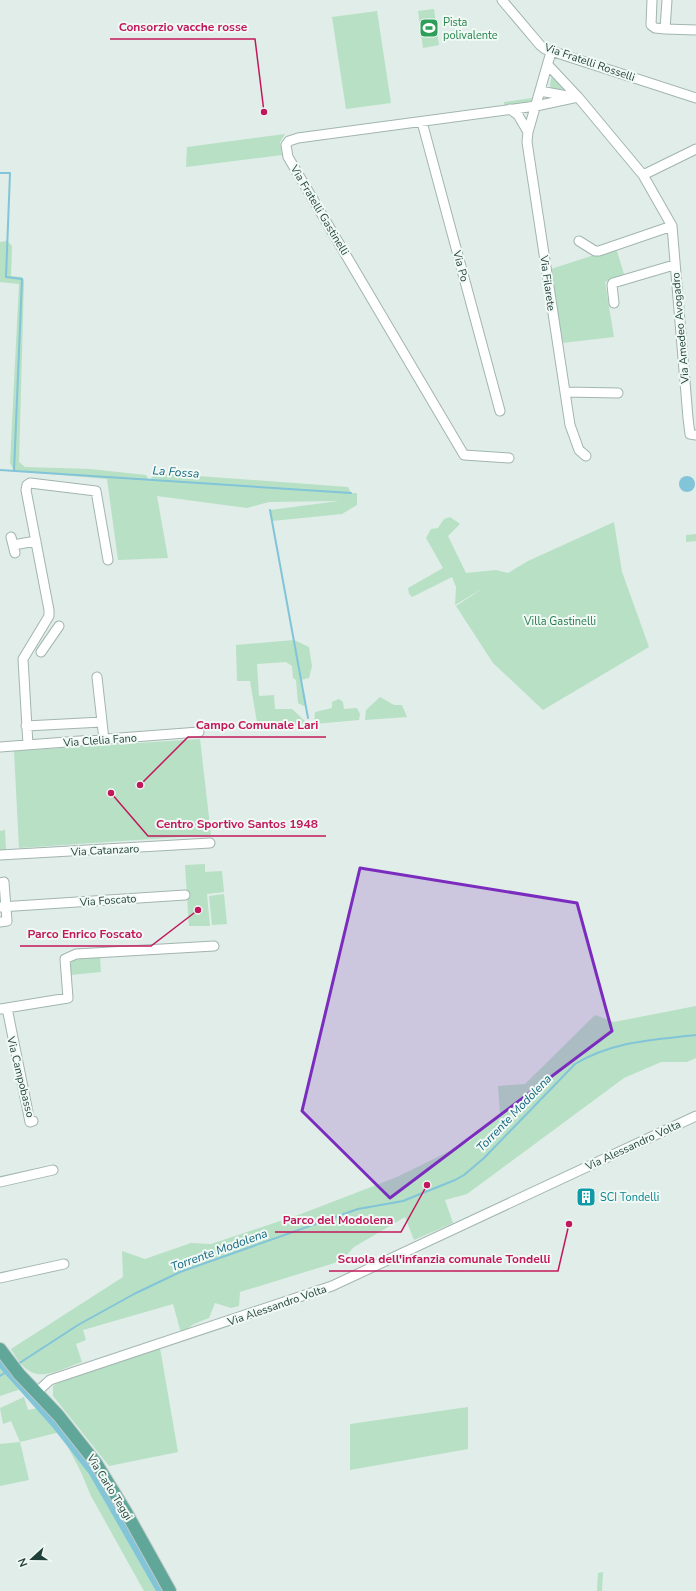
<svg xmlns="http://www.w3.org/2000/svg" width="696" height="1591" viewBox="0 0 696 1591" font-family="'Nunito Sans',sans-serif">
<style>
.green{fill:#b7e0c5}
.water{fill:#82c4d8}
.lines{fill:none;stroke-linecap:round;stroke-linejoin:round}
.stream{stroke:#82c4d8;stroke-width:2}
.canal{stroke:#82c4d8;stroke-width:7}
.minor-casing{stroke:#a2b5b0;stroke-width:11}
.major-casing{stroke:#c0c9c8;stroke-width:14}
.minor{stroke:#fff;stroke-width:9}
.major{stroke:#60a79a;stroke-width:12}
.marked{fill:#7b2cbf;fill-opacity:0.2;stroke:#7b2cbf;stroke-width:3;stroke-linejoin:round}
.labels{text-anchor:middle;stroke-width:4;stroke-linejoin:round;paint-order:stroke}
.leisure-label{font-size:11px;fill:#27864d;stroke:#f1f9f5;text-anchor:start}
.street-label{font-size:11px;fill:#1f3f39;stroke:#f1f9f5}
.park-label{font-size:11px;fill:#257a4c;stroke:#f1f9f5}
.culture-label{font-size:11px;fill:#0d838f;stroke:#f1f9f5;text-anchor:start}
.water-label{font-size:12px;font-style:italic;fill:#136681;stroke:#f1f9f5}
.leader{fill:none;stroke:#c2185b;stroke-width:1.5}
.callout-dot{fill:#c2185b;stroke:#f1f9f5;stroke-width:1.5}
.callout-label{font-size:12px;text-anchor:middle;font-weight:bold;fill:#c2185b;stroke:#f1f9f5;stroke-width:4;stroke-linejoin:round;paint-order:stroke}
</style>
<rect width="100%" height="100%" fill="#e0ede8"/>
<path class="green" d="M434,9L439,45L423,48L418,11Z
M377,11L391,103L346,109L332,17Z
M552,74L564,89L552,90L550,85Z
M532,98L531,104L504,107V102Z
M285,134L280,142L282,155L186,167L187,147Z
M7,241L12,246L11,276L22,277L24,280L19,462L25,467L90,469L146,475L149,480L156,474H171L348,487L351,493H357V505L342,514L272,521L270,510L339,501L269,502L247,508L157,496L168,558L118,560L107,479L14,471L10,463L19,284L0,282V242Z
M616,248L624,274L605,282L614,337L562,343L551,269Z
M450,517L460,524L448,536L466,573L496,570L508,573L528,561L614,522L622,572L649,647L543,710L493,663L456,606L485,587L455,605L456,587L452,577L412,597L409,594L408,588L443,568L426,538L431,529L438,528L444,519Z
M696,534V541L686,542V535Z
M294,640L309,647L312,666L309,678L301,680L306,707L298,703L296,680L293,678L292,666L286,662L257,664L259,696L274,695L275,709H292L308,724L258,728L250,681H237L236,645Z
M380,697L394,705H402L407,717L365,720L366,710Z
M339,699L343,702L344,709L357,708L360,714L359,720L314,724L315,712L332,708V702Z
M200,739L211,835L19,848L14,751Z
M5,830L6,850H0V831Z
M205,864V872L222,871L224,892L207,894L210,926H189L185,865Z
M224,894L227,924L212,925L209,896Z
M100,957L101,972L70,975L71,960Z
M696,1006V1058L687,1062H661L624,1078L467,1194L445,1200L453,1223L414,1240L405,1217L354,1247L341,1261L240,1292L239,1306L231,1308L215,1303L209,1318L194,1324L181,1333L173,1304L83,1330L86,1340L76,1344L82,1362C48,1374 32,1387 11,1349L123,1277L122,1251L145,1259L191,1243L211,1244L301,1214L397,1177L470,1141L500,1114L498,1086L525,1084L595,1015L614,1022Z
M160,1348L178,1452L109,1466L53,1396V1386L59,1382Z
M0,1356L106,1487L163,1591H144L91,1496L81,1472L60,1432L20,1442L29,1480L0,1486V1444L20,1442L11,1421L3,1424L0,1408L24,1397L28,1410L39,1408L21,1389L0,1396Z
M468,1407V1449L350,1470V1424Z
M603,1572L602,1591H597L598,1573Z"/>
<path class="water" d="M679 484a8 8 0 1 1 16 0a8 8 0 1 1-16 0Z"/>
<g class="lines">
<path class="stream" d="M0,173H10L6,277L22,279L14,471
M0,470L351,493
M270,510L308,718
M18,1364L78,1325L134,1294L180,1272L358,1209L403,1201L455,1180L464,1175L484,1158L575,1064C613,1041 653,1040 696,1035
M0,1376L11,1369"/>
<path class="canal" d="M0,1363L56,1426L92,1472L160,1591"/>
<defs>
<path id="minor" d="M502,0L540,45L545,49L696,98
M652,0L651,25L655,28L665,29L667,0
M665,29L696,30
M551,52L528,132L527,142L570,425L579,450L586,456
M548,65L578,97L643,175L672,226L688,418L690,434L696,435
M540,91L573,97
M510,109L518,115L528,132
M422,122L500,411
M643,175L696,149
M579,241L595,251H599L672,226
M614,303L612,285L613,283L674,265
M565,392L618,393
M509,458L464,455L288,157L286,145L289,141L298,138L536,106L578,97
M11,537L15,553
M13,545L36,541
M41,652L59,626
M97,677L104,740
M26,726L102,722
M28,745L23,659L49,616V610L26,490L27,485L30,483L96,491L108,560
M0,747L199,732
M0,855L210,843
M0,883L4,882L7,921L0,922
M0,907L185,895
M7,1008L30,1122L33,1121
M0,1009L68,998L65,959L76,954L214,946
M0,1182L53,1170
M0,1278L64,1264
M37,1392L50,1380L332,1286L696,1116"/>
<path id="major" d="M0,1349L19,1374L58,1415L96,1463L126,1512L170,1591"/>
</defs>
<use href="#minor" class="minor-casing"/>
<use href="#major" class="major-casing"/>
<use href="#minor" class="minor"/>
<use href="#major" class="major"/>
</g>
<path class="marked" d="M360,868L577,903L612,1031L390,1198L302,1111Z"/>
<defs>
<symbol id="stadium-square" viewBox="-11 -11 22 22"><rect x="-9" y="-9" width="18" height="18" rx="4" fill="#2e9e5b" stroke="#f1f9f5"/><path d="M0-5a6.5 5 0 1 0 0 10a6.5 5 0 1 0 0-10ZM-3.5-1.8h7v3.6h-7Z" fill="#fff"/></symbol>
<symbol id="building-square" viewBox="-11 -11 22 22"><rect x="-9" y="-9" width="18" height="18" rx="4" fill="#0f9aa8" stroke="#f1f9f5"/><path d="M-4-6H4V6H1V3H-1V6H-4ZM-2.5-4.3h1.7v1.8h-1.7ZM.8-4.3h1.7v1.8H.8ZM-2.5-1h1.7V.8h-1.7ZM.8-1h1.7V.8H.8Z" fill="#fff"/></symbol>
</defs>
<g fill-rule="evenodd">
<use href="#stadium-square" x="418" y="17" width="22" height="22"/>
<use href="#building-square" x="575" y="1186" width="22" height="22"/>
</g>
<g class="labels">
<g class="leisure-label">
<text x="443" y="26">Pista<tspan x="443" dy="13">polivalente</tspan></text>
</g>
<g class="street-label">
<text transform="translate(590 62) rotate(19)" y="4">Via Fratelli Rosselli</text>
<text transform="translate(320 210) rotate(59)" y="4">Via Fratelli Gastinelli</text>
<text transform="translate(461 266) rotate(75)" y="4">Via Po</text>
<text transform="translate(548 283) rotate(82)" y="4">Via Filarete</text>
<text transform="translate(680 328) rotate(-95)" y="4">Via Amedeo Avogadro</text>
<text transform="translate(100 740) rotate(-4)" y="4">Via Clelia Fano</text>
<text transform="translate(105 850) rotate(-3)" y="4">Via Catanzaro</text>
<text transform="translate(108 900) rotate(-4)" y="4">Via Foscato</text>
<text transform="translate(21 1077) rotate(76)" y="4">Via Campobasso</text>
<text transform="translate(633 1145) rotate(-25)" y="4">Via Alessandro Volta</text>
<text transform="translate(277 1305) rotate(-19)" y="4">Via Alessandro Volta</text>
<text transform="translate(110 1487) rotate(58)" y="4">Via Carlo Teggi</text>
</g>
<g class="park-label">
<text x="560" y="625">Villa Gastinelli</text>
</g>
<g class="culture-label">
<text x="600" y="1201">SCI Tondelli</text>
</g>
<g class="water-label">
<text transform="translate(176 472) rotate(4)" y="4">La Fossa</text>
<text transform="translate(514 1113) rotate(-46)" y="4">Torrente Modolena</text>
<text transform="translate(219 1250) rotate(-20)" y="4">Torrente Modolena</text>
</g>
</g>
<path class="leader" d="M264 112L255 39H110M140 785L188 737H326M111 793L148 836H326M198 910L151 946H20M427 1185L401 1232H275M569 1224L558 1271H329"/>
<g class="callout-dot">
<circle cx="264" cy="112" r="4"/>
<circle cx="140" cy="785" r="4"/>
<circle cx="111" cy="793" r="4"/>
<circle cx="198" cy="910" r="4"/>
<circle cx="427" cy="1185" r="4"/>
<circle cx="569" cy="1224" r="4"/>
</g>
<g class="callout-label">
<text x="183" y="31">Consorzio vacche rosse</text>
<text x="257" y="729">Campo Comunale Lari</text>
<text x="237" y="828">Centro Sportivo Santos 1948</text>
<text x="85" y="938">Parco Enrico Foscato</text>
<text x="338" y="1224">Parco del Modolena</text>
<text x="444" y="1263">Scuola dell'infanzia comunale Tondelli</text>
</g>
<g transform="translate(32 1559) rotate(249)" stroke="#f1f9f5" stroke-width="3" paint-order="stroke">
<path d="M0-3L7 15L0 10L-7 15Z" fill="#1f3f39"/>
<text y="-6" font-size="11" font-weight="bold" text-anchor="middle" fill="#1f3f39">N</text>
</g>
</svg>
